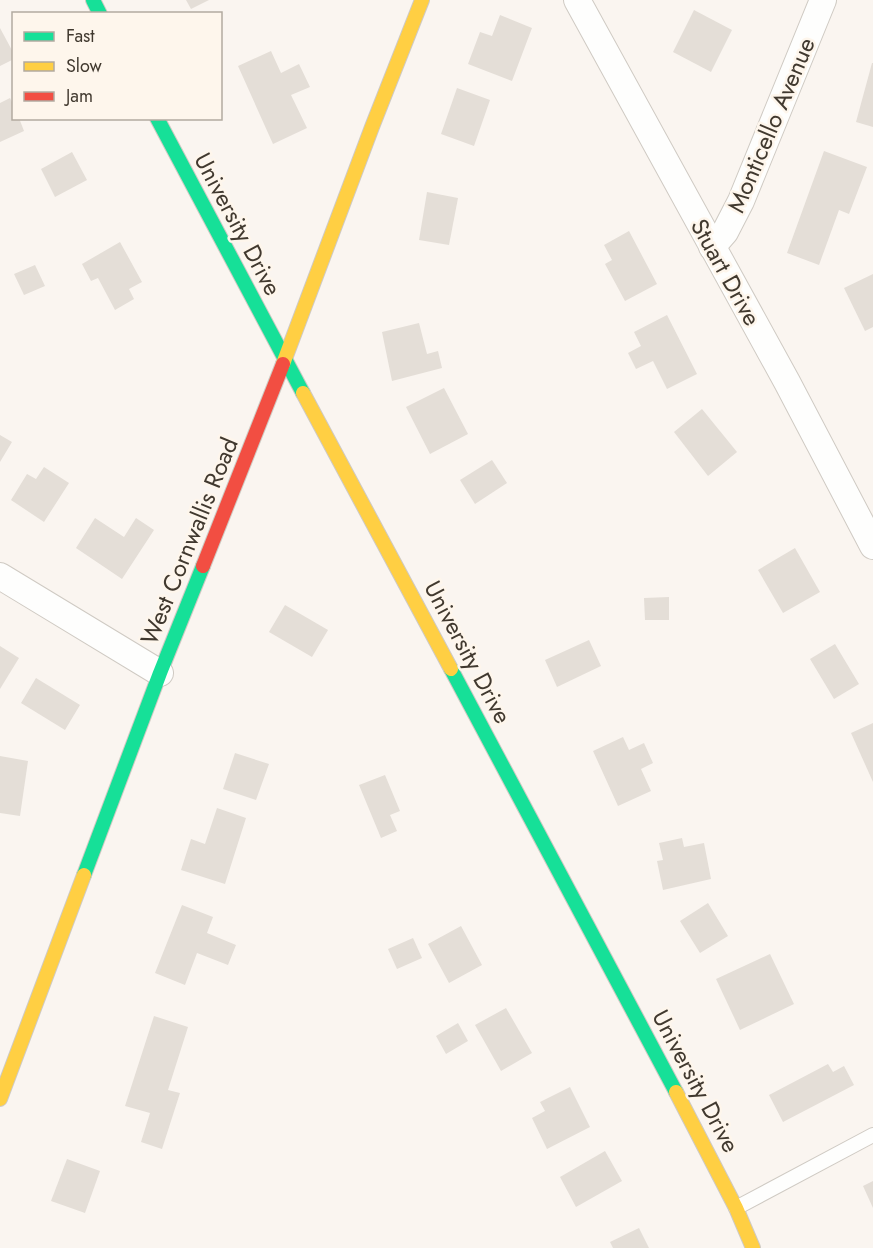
<svg xmlns="http://www.w3.org/2000/svg" width="873" height="1248" font-family="Jost,sans-serif">
	<style>
		.building { fill: #e4ded7 }
		.lines { fill: none; stroke-linecap: round; stroke-linejoin: round }
		.lane-casing { stroke: #cfcac3; stroke-width: 16 }
		.street-casing { stroke: #cfcac3; stroke-width: 28 }
		.fast-casing { stroke: #cfcac3; stroke-width: 16 }
		.slow-casing { stroke: #cfcac3; stroke-width: 16 }
		.jam-casing { stroke: #cfcac3; stroke-width: 16 }
		.lane { stroke: #fefefd; stroke-width: 14 }
		.street { stroke: #fefefd; stroke-width: 26 }
		.fast { stroke: #16e098; stroke-width: 14 }
		.slow { stroke: #ffcf43; stroke-width: 14 }
		.jam { stroke: #f24e42; stroke-width: 14 }
		.labels { text-anchor: middle; dominant-baseline: central; stroke-width: 5; stroke-linejoin: round; paint-order: stroke }
		.street-label { font-size: 24px; fill: #41392f; stroke: #fef6ec }
	</style>
	<rect width="100%" height="100%" fill="#faf5f0"/>
	<g class="building">
		<polygon points="186,0 209,0 191,9"/>
		<polygon points="694,10 732,30 711,72 673,52"/>
		<polygon points="500,15 532,28 512,81 468,64 480,32 492,36"/>
		<polygon points="0,28 14,54 14,59 0,66"/>
		<polygon points="271,51 281,73 299,64 310,87 291,95 307,128 273,144 238,66"/>
		<polygon points="872,63 873,63 873,127 856,122"/>
		<polygon points="457,88 490,100 474,146 441,134"/>
		<polygon points="10,98 14,106 14,118 19,118 24,131 0,142 0,103"/>
		<polygon points="824,151 867,167 849,214 839,210 819,265 787,253"/>
		<polygon points="72,152 87,180 55,197 41,169"/>
		<polygon points="427,192 458,198 449,245 419,240"/>
		<polygon points="629,231 657,284 625,301 605,264 612,260 604,245"/>
		<polygon points="120,242 142,282 129,289 134,299 115,310 98,278 91,281 82,264"/>
		<polygon points="35,265 45,286 24,295 14,274"/>
		<polygon points="873,274 873,327 865,331 844,288"/>
		<polygon points="667,315 697,374 667,389 653,361 636,369 628,353 641,346 634,332"/>
		<polygon points="419,323 427,354 438,351 442,368 392,381 382,332"/>
		<polygon points="444,388 468,434 430,454 406,407"/>
		<polygon points="702,409 737,452 708,476 674,432"/>
		<polygon points="0,435 12,442 0,462"/>
		<polygon points="492,460 507,483 475,504 460,480"/>
		<polygon points="44,467 69,483 44,522 11,500 27,474 36,479"/>
		<polygon points="95,518 124,537 136,518 154,530 122,579 76,548"/>
		<polygon points="795,548 820,592 783,613 758,570"/>
		<polygon points="669,597 669,620 645,620 644,598"/>
		<polygon points="285,605 328,630 312,657 269,632"/>
		<polygon points="589,640 601,666 557,687 545,660"/>
		<polygon points="835,644 859,684 834,699 810,659"/>
		<polygon points="0,646 19,658 0,689"/>
		<polygon points="36,678 80,705 65,730 21,703"/>
		<polygon points="873,723 873,782 851,733"/>
		<polygon points="623,737 629,750 644,743 653,763 641,769 651,791 618,806 593,751"/>
		<polygon points="235,753 269,764 256,800 223,789"/>
		<polygon points="0,756 28,761 20,816 0,813"/>
		<polygon points="385,775 400,811 390,815 397,831 381,838 359,785"/>
		<polygon points="217,808 246,818 225,884 181,870 191,839 205,844"/>
		<polygon points="682,838 684,847 704,843 711,879 663,890 657,861 663,860 659,843"/>
		<polygon points="708,903 728,936 700,953 680,921"/>
		<polygon points="182,905 213,917 207,933 236,945 228,965 197,953 185,985 155,973"/>
		<polygon points="461,926 482,965 449,983 428,944"/>
		<polygon points="413,938 422,958 397,969 388,949"/>
		<polygon points="770,954 794,1004 740,1030 716,979"/>
		<polygon points="506,1008 532,1053 501,1071 475,1025"/>
		<polygon points="154,1016 188,1027 168,1090 180,1093 162,1149 141,1142 150,1113 125,1106"/>
		<polygon points="458,1023 468,1041 446,1054 436,1036"/>
		<polygon points="828,1064 833,1072 844,1066 854,1085 783,1122 769,1095"/>
		<polygon points="570,1087 590,1127 547,1149 532,1118 545,1111 540,1102"/>
		<polygon points="605,1151 622,1181 576,1207 560,1177"/>
		<polygon points="67,1159 100,1171 85,1213 51,1201"/>
		<polygon points="873,1181 873,1208 863,1186"/>
		<polygon points="639,1228 649,1248 613,1248 610,1242"/>
	</g>
	<g class="lines">
		<g class="lane-casing">
			<polyline id="lane" points="736,1208 873,1135"/>
		</g>
		<g class="street-casing">
			<g id="street">
				<polyline points="577,0 787,382 873,546"/>
				<polyline points="712,247 725,232 741,201 823,0"/>
				<polyline points="0,576 160,673"/>
			</g>
		</g>
		<g class="fast-casing">
			<g id="fast">
				<polyline points="93,0 100,14"/>
				<polyline points="157,118 303,393"/>
				<polyline points="451,669 676,1092"/>
				<polyline points="84,875 160,673 203,566"/>
			</g>
		</g>
		<g class="slow-casing">
			<g id="slow">
				<polyline points="283,364 372,127 422,0"/>
				<polyline points="303,393 451,669"/>
				<polyline points="676,1092 736,1208 753,1248"/>
				<polyline points="0,1099 84,875"/>
			</g>
		</g>
		<g class="jam-casing">
			<polyline id="jam" points="203,566 283,364"/>
		</g>
		<use href="#lane" class="lane"/>
		<use href="#street" class="street"/>
		<use href="#fast" class="fast"/>
		<use href="#slow" class="slow"/>
		<use href="#jam" class="jam"/>
	</g>
	<g class="labels">
		<g class="street-label">
			<text transform="translate(771 125) rotate(-67)">Monticello Avenue</text>
			<text transform="translate(238 224) rotate(62)">University Drive</text>
			<text transform="translate(726 272) rotate(61)">Stuart Drive</text>
			<text transform="translate(189 541) rotate(-68)">West Cornwallis Road</text>
			<text transform="translate(468 652) rotate(62)">University Drive</text>
			<text transform="translate(696 1081) rotate(62)">University Drive</text>
		</g>
	</g>
	<rect x="12" y="12" width="210" height="108" fill="#fef6ec" stroke="#b2aaa0" stroke-width="1.5"/>
	<rect x="24" y="32" width="30" height="9" fill="#16e098" stroke="#b2aaa0" stroke-width="1.5"/>
	<text x="66" y="42" font-size="18" fill="#41392f">Fast</text>
	<rect x="24" y="62" width="30" height="9" fill="#ffcf43" stroke="#b2aaa0" stroke-width="1.5"/>
	<text x="66" y="72" font-size="18" fill="#41392f">Slow</text>
	<rect x="24" y="92" width="30" height="9" fill="#f24e42" stroke="#b2aaa0" stroke-width="1.5"/>
	<text x="66" y="102" font-size="18" fill="#41392f">Jam</text>
</svg>
